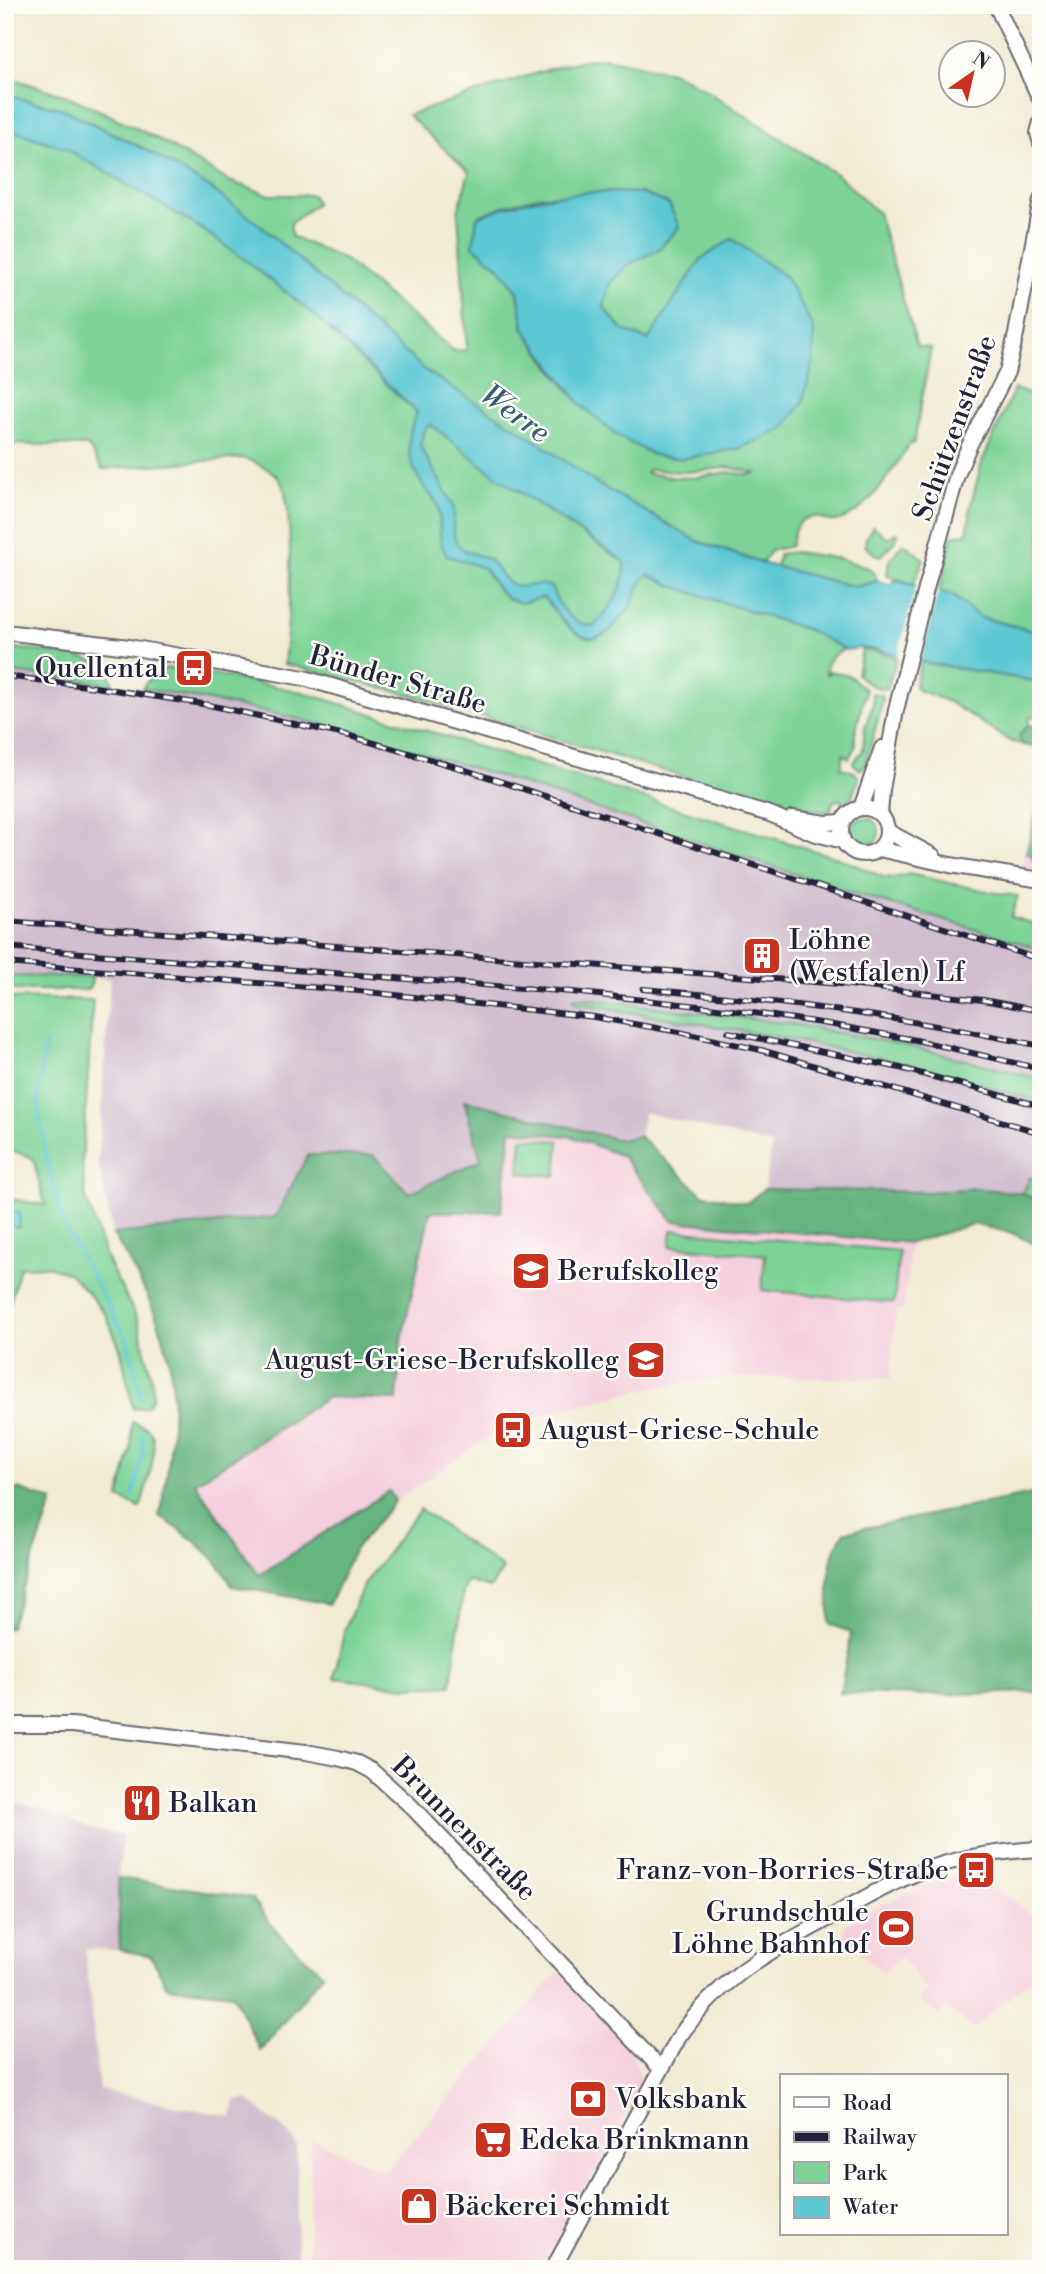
<svg xmlns="http://www.w3.org/2000/svg" width="1046" height="2274" font-family="'Libre Bodoni',serif">
	<style>
		.built { fill: #f4cfdd }
		.industrial { fill: #d0bdcd }
		.green { fill: #7dd397; stroke: #507a69; stroke-width: 2; fill-rule: evenodd }
		.forest { fill: #66b580; stroke: #446c5e; stroke-width: 2 }
		.water { fill: #5bc8d3; stroke: #3e7587; stroke-width: 2; fill-rule: evenodd }
		.pier { fill: #f1ebd3 }
		.lines { fill: none; stroke-linecap: round; stroke-linejoin: round }
		.stream { stroke: #5bc8d3; stroke-width: 3.5 }
		.secondary-casing { stroke: #6a6870; stroke-width: 18 }
		.secondary { stroke: #fff; stroke-width: 14 }
		.rail-casing { stroke: #22223b; stroke-width: 6 }
		.rail { stroke: #fdfcf7; stroke-width: 3.5; stroke-dasharray: 10; stroke-linecap: butt }
		.labels { text-anchor: middle; dominant-baseline: central; stroke-width: 5; stroke-linejoin: round; paint-order: stroke }
		.street-label { font-size: 28px; fill: #22223b; stroke: #fdfcf7 }
		.poi-label { font-size: 28px; fill: #22223b; stroke: #fdfcf7; text-anchor: start }
		.water-label { font-size: 30px; font-style: italic; fill: #365c70; stroke: #fdfcf7 }
	</style>
	<rect width="100%" height="100%" fill="#fdfcf7"/>
	<filter id="ink" filterUnits="userSpaceOnUse"><feTurbulence type="fractalNoise" baseFrequency=".0143" numOctaves="2"/><feDisplacementMap in="SourceGraphic" scale="14" xChannelSelector="R" yChannelSelector="G"/><feConvolveMatrix kernelMatrix="1 2 1 2 8 2 1 2 1" color-interpolation-filters="sRGB"/></filter>
	<filter id="wash" filterUnits="userSpaceOnUse"><feTurbulence type="fractalNoise" baseFrequency=".00686" numOctaves="4" result="noise"/><feDisplacementMap in="SourceGraphic" scale="28" xChannelSelector="R" yChannelSelector="G"/><feGaussianBlur stdDeviation="1.57" result="paint"/><feColorMatrix in="noise" values="0 0 0 0 0 0 0 0 0 0 0 0 0 0 0 0 0 1.4 0 .05"/><feComposite in="paint" operator="in"/></filter>
	<g filter="url(#wash)">
		<rect width="100%" height="100%" fill="#f1ebd3"/>
		<g class="built">
			<polygon points="1041,772 1041,874 1022,868"/>
			<polygon points="511,1130 573,1137 622,1156 673,1221 910,1243 904,1311 896,1310 890,1379 767,1377 726,1378 637,1390 535,1417 510,1427 481,1442 395,1501 388,1491 259,1575 195,1483 328,1397 396,1400 401,1343 430,1212"/>
			<polygon points="972,1871 1041,1922 1041,1970 973,2029 946,2008 940,2016 918,2000 928,1991 901,1958 883,1972 843,1939 845,1925 883,1904 925,1885"/>
			<polygon points="559,1971 614,2030 631,2052 639,2071 641,2088 541,2269 308,2269 311,2139 385,2171"/>
		</g>
		<g class="industrial">
			<polygon points="5,671 142,688 267,712 347,730 495,775 849,892 1041,949 1041,1177 1030,1178 1023,1193 974,1188 928,1192 764,1189 772,1145 644,1112 639,1136 620,1140 465,1100 481,1160 409,1193 373,1155 276,1217 113,1234 98,1164 110,979 92,977 5,976"/>
			<polygon points="5,1799 49,1811 89,1829 123,1836 118,1878 120,1950 85,1949 99,2090 232,2117 235,2100 247,2099 289,2134 297,2147 297,2269 5,2269"/>
		</g>
		<g class="green">
			<path d="M605 58 675 73 704 89 839 176 878 213 917 346 931 348 914 443 910 444C894 467 879 494 856 512 851 516 837 522 831 521 826 521 821 517 816 517 797 516 793 531 791 546L772 550 762 563 697 541 598 484 526 434 426 371 261 226 210 188 146 150 63 109 5 95V76L70 97 103 112 160 140 229 181 270 195H312L317 203 291 223V236L345 260 454 351 467 350 458 211 469 172 408 115 543 71 583 60ZM640 193 669 204 679 227 659 249 629 264 609 284 604 308 623 331 648 340 669 311 616 435 581 405 555 373 524 329 518 292 499 267 473 246 477 217 503 206 541 196ZM727 467 756 473 750 475 727 472 693 478 671 477 646 473 650 469C677 474 700 472 727 467Z"/>
			<path d="M5 128 65 148 199 227 247 261 313 314 406 403 496 476 618 558 675 587 806 629 844 647 845 649C832 655 826 659 826 674L828 675V671L848 675 866 690 855 733V747L849 758 843 754 841 768C848 770 856 770 859 779L851 798 843 805 839 799 833 802 830 812 794 810 411 695 284 664C289 618 292 575 289 530 288 514 288 496 281 482 277 472 252 460 242 458L102 469 88 446 5 444Z"/>
			<polygon points="1014,389 1041,398 1041,633 979,617 952,595 939,592 952,536 967,533 970,516 969,512 982,462"/>
			<polygon points="873,526 888,538 897,532 898,536 895,542 881,556 876,555 865,546 866,538"/>
			<polygon points="903,543 924,559 913,584 887,575 889,561"/>
			<polygon points="795,552 841,559 871,569 878,581 855,587 776,567 779,554"/>
			<path d="M5 647C27 650 88 654 103 666 109 671 111 678 114 685L5 671Z"/>
			<path d="M862 650 879 652 897 658 888 686 885 689C873 688 865 683 857 674Z"/>
			<polygon points="921,662 1041,682 1041,718 1030,717 1028,725 1019,736 1023,745 1010,741 949,702 918,690 915,685"/>
			<polygon points="166,668 188,669 302,692 841,859 883,877 893,878 909,874 991,892 1018,896 1011,917 1041,926 1041,949 849,892 495,775 347,730 267,712 142,688 152,676"/>
			<polygon points="872,693 882,695 883,700 865,766 860,770 853,763 863,750 865,727 873,704"/>
			<circle cx="865" cy="832" r="14"/>
			<polygon points="5,976 92,977 91,986 86,990 5,990"/>
			<polygon points="575,997 786,1023 909,1046 1041,1079 1041,1102 904,1063 778,1037 577,1003 573,1001"/>
			<polygon points="5,998 93,1000 82,1164 86,1197 98,1234 108,1262 138,1320 152,1381 153,1395 150,1403 145,1407 133,1409 121,1351 106,1315 87,1292 70,1274 48,1266 20,1267 5,1321 5,1198 45,1205 33,1158 5,1148 10,1107 5,1105"/>
			<polygon points="522,1138 559,1141 556,1176 519,1173"/>
			<polygon points="1041,1177 1041,1204 1023,1193 1030,1178"/>
			<polygon points="672,1230 899,1251 894,1303 762,1290 765,1255 670,1246"/>
			<path d="M132 1422C141 1424 152 1429 153 1439 156 1459 146 1489 140 1508L119 1498 131 1449Z"/>
			<polygon points="420,1509 503,1569 490,1588 468,1581 463,1592 451,1685 406,1687 334,1678 345,1628 363,1586"/>
		</g>
		<g class="forest">
			<polygon points="1039,718 1041,718 1041,748 1023,745 1019,736 1028,725 1037,726"/>
			<polygon points="1041,795 1041,816 1033,861 1031,854 1026,853"/>
			<path d="M464 1100 620 1140 639 1136 702 1194 747 1203 764 1189 928 1192 974 1188 1023 1193 1041 1204V1252L1029 1241 1012 1233 973 1224 910 1243 673 1221 622 1156 573 1137 511 1130 501 1212H430L401 1343 397 1400 328 1397 195 1483 259 1575 389 1491 395 1501 354 1550 329 1604 232 1586C217 1555 188 1535 159 1516 169 1471 177 1412 170 1367 163 1319 137 1274 113 1234L275 1217 308 1155H373L409 1193 481 1160Z"/>
			<polygon points="18,1489 53,1501 10,1627 5,1629 5,1491"/>
			<path d="M1041 1492V1692L922 1695 840 1693 851 1634C845 1628 835 1629 829 1622 830 1592 824 1556 845 1532Z"/>
			<polygon points="118,1878 252,1898 277,1932 323,1974 260,2051 233,1994 167,1987 151,1956 120,1950"/>
		</g>
		<g class="water">
			<path d="M5 95 63 109 146 150 210 188 261 226 426 371 523 432 598 484 697 541 761 563 855 587 878 581 891 585 894 580 952 595 979 617 1041 633V682L927 663 879 650 861 648 846 650 806 629 675 587 648 574C639 583 637 592 632 603 629 612 621 618 615 625 586 659 563 620 543 597L522 603 508 599 497 588 484 568 446 555C435 535 443 525 438 507 437 501 430 495 426 489 407 465 404 440 417 412L313 314 247 261 199 227 65 148 5 128ZM430 424 496 476 624 561C628 585 610 609 594 626 571 625 559 607 551 587L543 584 518 587 506 581 489 559 466 551 460 547 456 542 453 531 454 507 420 446 424 430Z"/>
			<path d="M589 192 640 193 669 204 679 227 659 249 629 264 609 284 604 308 623 330 648 340 701 259 732 239 786 277 814 329 813 365 802 404 782 430 738 449 680 459 653 455 616 435 581 405 524 329 518 292 499 267 473 246 477 217C516 201 547 196 589 192Z"/>
			<polygon points="5,1208 20,1213 19,1228 5,1224"/>
		</g>
		<polygon class="pier" points="917,582 939,588 920,663 897,658"/>
		<g class="lines">
			<g class="stream">
				<polyline points="45,1044 38,1102 46,1159 64,1225 127,1340 142,1400"/>
				<polyline points="133,1495 142,1460 143,1433"/>
			</g>
		</g>
	</g>
	<g filter="url(#ink)">
		<g class="lines">
			<g class="secondary-casing">
				<g id="secondary">
					<polyline points="996,5 1041,101"/>
					<polyline points="1041,122 1038,133 1041,143"/>
					<polyline points="5,632 129,647 304,678 770,814 813,833 843,841"/>
					<polyline points="861,808 882,748"/>
					<circle cx="864" cy="831" r="23"/>
					<polyline points="880,814 882,790 896,710 927,585 957,475 969,446 1007,372 1016,334 1041,200"/>
					<polyline points="792,818 826,823 843,822"/>
					<polyline points="887,831 933,856"/>
					<polyline points="879,849 950,865 1041,880"/>
					<polyline points="5,1725 72,1725 306,1752 338,1758 357,1763 372,1771 411,1806 661,2069"/>
					<path d="M553 2269 679 2037C717 1982 758 1958 815 1926 851 1906 886 1884 925 1870 962 1856 1002 1851 1041 1849"/>
				</g>
			</g>
			<use href="#secondary" class="secondary"/>
			<g class="rail-casing">
				<g id="rail">
					<polyline points="5,676 95,687 209,705 350,736 463,769 1041,960"/>
					<polyline points="5,921 841,984 983,1000 1041,1011"/>
					<polyline points="5,947 572,992 726,1009 828,1024 916,1040 1041,1069"/>
					<polyline points="5,963 359,991 594,1017 679,1032 761,1050 1041,1133"/>
					<path d="M643 989C776 1000 909 1018 1041 1046"/>
					<polyline points="728,1032 900,1068 1041,1106"/>
				</g>
			</g>
			<use href="#rail" class="rail"/>
		</g>
	</g>
	<defs>
		<g id="bus-square" transform="scale(2.0125)"><rect x="-9" y="-9" width="18" height="18" rx="4" fill="#c8321e" stroke="#fdfcf7"/><path d="M-5-6H5V4H4V6H2V4H-2V6H-4V4H-5ZM-3.5-4V0h7V-4ZM-3.5 1.2v1.5H-2V1.2ZM2 1.2v1.5H3.5V1.2Z" fill="#fff"/></g>
		<g id="building-square" transform="scale(2.0125)"><rect x="-9" y="-9" width="18" height="18" rx="4" fill="#c8321e" stroke="#fdfcf7"/><path d="M-4-6H4V6H1V3H-1V6H-4ZM-2.5-4.3h1.7v1.8h-1.7ZM.8-4.3h1.7v1.8H.8ZM-2.5-1h1.7V.8h-1.7ZM.8-1h1.7V.8H.8Z" fill="#fff"/></g>
		<g id="school-square" transform="scale(2.0125)"><rect x="-9" y="-9" width="18" height="18" rx="4" fill="#c8321e" stroke="#fdfcf7"/><path d="M0-5L7-2L0 1L-7-2ZM-4 1L0 2.5L4 1V4Q0 6-4 4Z" fill="#fff"/></g>
		<g id="restaurant-square" transform="scale(2.0125)"><rect x="-9" y="-9" width="18" height="18" rx="4" fill="#c8321e" stroke="#fdfcf7"/><path d="M-5-6h1v4h1v-4h1v4h1v-4h1v5L-1.5 .5V6h-2V.5L-5-1ZM5-6V6H3V1.5H1.5Q1.5-4 5-6Z" fill="#fff"/></g>
		<g id="stadium-square" transform="scale(2.0125)"><rect x="-9" y="-9" width="18" height="18" rx="4" fill="#c8321e" stroke="#fdfcf7"/><path d="M0-5a6.5 5 0 1 0 0 10a6.5 5 0 1 0 0-10ZM-3.5-1.8h7v3.6h-7Z" fill="#fff"/></g>
		<g id="bank-square" transform="scale(2.0125)"><rect x="-9" y="-9" width="18" height="18" rx="4" fill="#c8321e" stroke="#fdfcf7"/><path d="M-6-4H6V4H-6ZM0-2.3a2.3 2.3 0 1 0 0 4.6a2.3 2.3 0 1 0 0-4.6Z" fill="#fff"/></g>
		<g id="supermarket-square" transform="scale(2.0125)"><rect x="-9" y="-9" width="18" height="18" rx="4" fill="#c8321e" stroke="#fdfcf7"/><path d="M-6-5.5h2.5l.6 2H6L4.5 2H-2.5L-4.4-4H-6ZM-1.5 3.2a1.3 1.3 0 1 0 .1 0ZM3 3.2a1.3 1.3 0 1 0 .1 0Z" fill="#fff"/></g>
		<g id="shop-square" transform="scale(2.0125)"><rect x="-9" y="-9" width="18" height="18" rx="4" fill="#c8321e" stroke="#fdfcf7"/><path d="M-5-2.5h2.3a2.7 3.5 0 0 1 5.4 0H5L5.5 6h-11ZM-1.5-2.5h3a1.5 2.3 0 0 0-3 0Z" fill="#fff"/></g>
	</defs>
	<g fill-rule="evenodd">
		<use href="#bus-square" x="194" y="668"/>
		<use href="#building-square" x="762" y="956"/>
		<use href="#school-square" x="531" y="1271"/>
		<use href="#school-square" x="646" y="1360"/>
		<use href="#bus-square" x="513" y="1430"/>
		<use href="#restaurant-square" x="142" y="1803"/>
		<use href="#bus-square" x="976" y="1870"/>
		<use href="#stadium-square" x="896" y="1928"/>
		<use href="#bank-square" x="588" y="2099"/>
		<use href="#supermarket-square" x="493" y="2140"/>
		<use href="#shop-square" x="419" y="2206"/>
	</g>
	<g class="labels">
		<g class="street-label">
			<text transform="translate(955 428) rotate(-70)">Schützenstraße</text>
			<text transform="translate(398 680) rotate(16)">Bünder Straße</text>
			<text transform="translate(464 1829) rotate(45)">Brunnenstraße</text>
		</g>
		<g class="poi-label">
			<text x="167" y="668" text-anchor="end">Quellental</text>
			<text x="789" y="940">Löhne<tspan x="789" dy="32">(Westfalen) Lf</tspan></text>
			<text x="558" y="1271">Berufskolleg</text>
			<text x="619" y="1360" text-anchor="end">August-Griese-Berufskolleg</text>
			<text x="540" y="1430">August-Griese-Schule</text>
			<text x="169" y="1803">Balkan</text>
			<text x="949" y="1870" text-anchor="end">Franz-von-Borries-Straße</text>
			<text x="869" y="1912" text-anchor="end">Grundschule<tspan x="869" dy="32">Löhne Bahnhof</tspan></text>
			<text x="615" y="2099">Volksbank</text>
			<text x="520" y="2140">Edeka Brinkmann</text>
			<text x="446" y="2206">Bäckerei Schmidt</text>
		</g>
		<g class="water-label">
			<text transform="translate(515 414) rotate(36)">Werre</text>
		</g>
	</g>
	<rect width="1046" height="2274" fill="none" stroke="#fdfcf7" stroke-width="28"/>
	<rect x="780" y="2074" width="228" height="161" fill="#fdfcf7" stroke="#a5a5ac" stroke-width="2"/>
	<rect x="794" y="2097" width="35" height="10" fill="#ffffff" stroke="#a5a5ac" stroke-width="2"/>
	<text x="843" y="2110" font-size="21" fill="#22223b">Road</text>
	<rect x="794" y="2132" width="35" height="10" fill="#22223b" stroke="#a5a5ac" stroke-width="2"/>
	<text x="843" y="2144" font-size="21" fill="#22223b">Railway</text>
	<rect x="794" y="2162" width="35" height="21" fill="#7dd397" stroke="#a5a5ac" stroke-width="2"/>
	<text x="843" y="2180" font-size="21" fill="#22223b">Park</text>
	<rect x="794" y="2197" width="35" height="21" fill="#5bc8d3" stroke="#a5a5ac" stroke-width="2"/>
	<text x="843" y="2214" font-size="21" fill="#22223b">Water</text>
	<g transform="translate(972 74) rotate(34)"><circle r="33" fill="#fdfcf7" stroke="#a5a5ac" stroke-width="2"/>
	<path d="M0-5L12 26L0 18L-12 26Z" fill="#c8321e"/>
	<text y="-10" font-size="19" font-weight="bold" text-anchor="middle" fill="#22223b">N</text>
	</g>
</svg>
